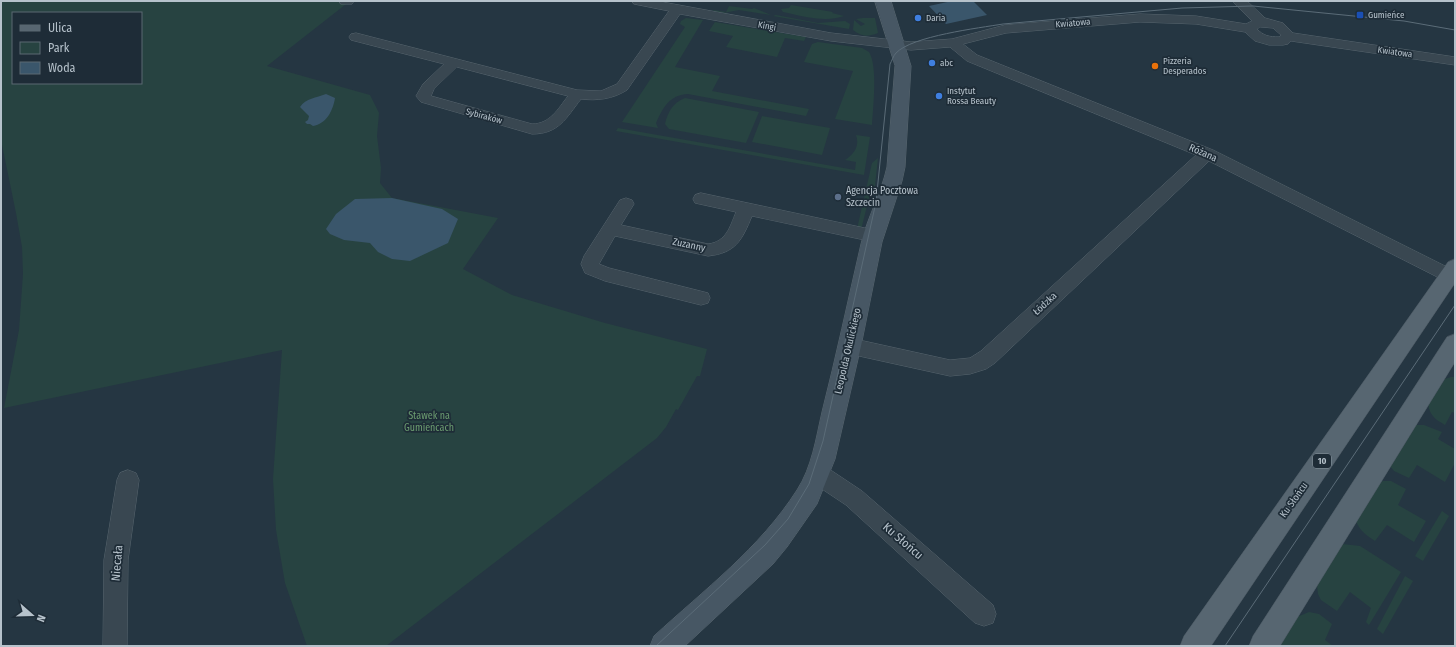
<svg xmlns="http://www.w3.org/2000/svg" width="1456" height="647" font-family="'Fira Sans Condensed',sans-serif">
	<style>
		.green { fill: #274341; fill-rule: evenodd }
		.water { fill: #3a566b }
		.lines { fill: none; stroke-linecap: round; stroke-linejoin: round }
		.street-casing { stroke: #57656e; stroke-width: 1 }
		.secondary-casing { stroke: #57656e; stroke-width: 1 }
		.primary-casing { stroke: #46535d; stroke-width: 1 }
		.street { fill: #394751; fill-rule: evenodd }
		.secondary { fill: #475764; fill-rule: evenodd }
		.primary { fill: #576671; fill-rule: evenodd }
		.tram { stroke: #5b6c78; stroke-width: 1 }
		.transit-dot { fill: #1a4fb4; stroke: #1e2c37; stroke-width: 1.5 }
		.shop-dot { fill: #3f7fe0; stroke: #1e2c37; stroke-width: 1.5 }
		.food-dot { fill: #e8710a; stroke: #1e2c37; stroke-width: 1.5 }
		.service-dot { fill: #5c6f8a; stroke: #1e2c37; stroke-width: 1.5 }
		.labels { text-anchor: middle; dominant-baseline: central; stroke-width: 3.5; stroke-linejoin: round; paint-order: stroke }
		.far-poi-label { font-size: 9px; fill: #b6c2cb; stroke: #1e2c37; text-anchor: start }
		.far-street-label { font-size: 9px; fill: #b6c2cb; stroke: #1e2c37 }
		.shield { fill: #1e2c37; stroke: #88959f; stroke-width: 1 }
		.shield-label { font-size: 9px; font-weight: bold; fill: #b6c2cb }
		.street-label { font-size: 10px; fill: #b6c2cb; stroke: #1e2c37 }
		.poi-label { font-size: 10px; fill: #b6c2cb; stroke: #1e2c37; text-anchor: start }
		.park-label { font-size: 10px; fill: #6c9d70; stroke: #1e2c37 }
		.near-street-label { font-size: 12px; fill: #b6c2cb; stroke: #1e2c37 }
	</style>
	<rect width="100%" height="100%" fill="#253642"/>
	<g class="green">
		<path d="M1 1H350L267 66 370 95 379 113 377 136 381 168 380 183 392 198 498 218 463 269 512 295 605 323 707 349 700 376H697L678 410 676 409 666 427 657 438 386 646H307L285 583 276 530 273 479 282 350 4 408 19 330 23 274 22 247 16 213 1 140ZM13 13H141V83H13Z"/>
		<path d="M791 5 833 12 832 13 844 16C825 23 802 16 783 12L781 9 789 8Z"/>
		<polygon points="729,6 752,9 754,8 771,15 739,10 723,13 713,11 714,10 726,12"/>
		<polygon points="776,15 818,23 845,21 850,24 849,29 773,16"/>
		<path d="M686 18 703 20 675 67 720 76 712 91 809 109 806 116 688 94C669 95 663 108 656 123L658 128 622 122 685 27 680 24 681 21Z"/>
		<path d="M863 18H875L878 33C867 37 862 37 853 30L854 20 861 26 865 24 856 19Z"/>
		<polygon points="715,22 805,37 806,37 804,41 785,38 777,57 726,47 733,36 709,31"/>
		<path d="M818 42 862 48 869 52C878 66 873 108 872 125L835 119 853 71 804 62 812 44Z"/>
		<path d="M685 98 759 112 746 143 669 129 665 124C668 111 673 103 685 98Z"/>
		<polygon points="762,116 830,128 822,155 752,142"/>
		<path d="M618 128 855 170 856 162 845 160C854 154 860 146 856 135L870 137 864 175 616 131Z"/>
		<polygon points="878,158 874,195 870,194 861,230 857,229 872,163"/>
		<path d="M1451 377H1455V413L1452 412 1445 425C1435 419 1430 416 1428 404L1445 379Z"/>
		<polygon points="1415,425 1424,425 1442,432 1438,439 1455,449 1455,463 1445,482 1417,465 1409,478 1394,471 1390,466"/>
		<path d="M1383 481H1391L1406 489 1398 505 1426 521 1414 542 1387 525 1375 541C1366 535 1360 531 1356 521L1378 484Z"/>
		<polygon points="1442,511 1449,516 1423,561 1415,556"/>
		<polygon points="1342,544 1360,546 1401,572 1369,625 1366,622 1371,608 1350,592 1337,611 1321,600 1318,594 1317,585"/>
		<polygon points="1405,576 1413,581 1383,634 1377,629"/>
		<polygon points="1309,612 1319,614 1332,624 1325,640 1333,646 1279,646 1297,617"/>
	</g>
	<g class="water">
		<polygon points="952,1 973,1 987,15 946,24 929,6"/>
		<path d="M326 94 335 98C333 111 326 124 313 126L310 124H307L305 122 308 120 309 116 300 107C306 98 316 98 326 94Z"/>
		<polygon points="392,198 442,209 458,219 448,243 410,261 392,259 378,252 370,243 344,240 330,234 326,229 336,214 355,199"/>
	</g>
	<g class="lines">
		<g class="street-casing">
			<g id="street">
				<polygon points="339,1 354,1 352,4 341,4"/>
				<path d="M632 1H657L831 33 911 42 952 39 1005 25 1140 14 1196 16 1246 24 1252 21 1232 1H1247L1265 18 1283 23 1293 33 1455 57V65L1291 41 1288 44 1283 45H1269L1255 41 1245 32 1196 24 1140 22 1006 33 963 44 977 55 1213 150 1455 271V286L1209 161 995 363 986 369 970 374 950 376 850 354 843 352 840 346 843 340 850 338 950 360 970 358 981 351 1196 155 967 61 950 47 911 50 831 41 680 14 627 90C613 99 597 101 581 99 566 118 559 134 532 134L421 102 416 96 423 84 444 64 351 40 349 37 351 34 356 33 577 90 601 91 617 84 669 11 634 4ZM1261 27 1273 28 1281 35 1279 37C1270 37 1263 36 1257 29ZM457 67 568 96C558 109 550 124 532 124L431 96 434 89Z"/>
				<path d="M701 193 874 230 880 232 883 236 880 240 874 242 752 216C742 240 736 253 708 256L615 236 599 264 609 268 708 293 710 298 708 303 701 305 605 281 585 273 581 264 584 256 620 200 626 198 632 200 634 204 621 225 708 244C726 242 730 227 736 212L695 203 693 199 695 195Z"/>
				<polygon points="818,464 826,467 862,491 993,605 996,614 993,623 984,626 975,623 846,505 810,481 807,474 810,467"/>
				<polygon points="128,470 136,473 139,480 128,560 127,646 103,646 104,560 117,480 120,473"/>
			</g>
		</g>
		<g class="secondary-casing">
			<path id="secondary" d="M875 1H891L911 66 905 167 902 181 882 242 861 346 835 459 817 504 787 547 773 564 685 646H650L654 636C704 590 760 548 797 490 812 467 816 438 822 412 836 357 848 300 861 244 867 218 881 194 887 167L895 66Z"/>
		</g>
		<g class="primary-casing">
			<g id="primary">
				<polygon points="1455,259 1455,283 1211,646 1180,646 1184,636 1448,262"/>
				<polygon points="1455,334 1455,362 1280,646 1249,646 1253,636 1447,337"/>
			</g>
		</g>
		<use href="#street" class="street"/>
		<use href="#secondary" class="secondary"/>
		<use href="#primary" class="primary"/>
		<g class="tram">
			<path d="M656 646 765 545 788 519 809 484 823 441 876 202 890 64C892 61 893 56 896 53 912 36 979 28 1003 24L1182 8 1253 6 1404 21 1455 30"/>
			<polyline points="1225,646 1455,305"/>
		</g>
	</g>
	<rect class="transit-dot" x="1356" y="11" width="8" height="8" rx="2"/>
	<g class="shop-dot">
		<circle cx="918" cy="18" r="4"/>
		<circle cx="932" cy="63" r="4"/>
		<circle cx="939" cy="96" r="4"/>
	</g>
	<circle class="food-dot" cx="1155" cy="66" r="4"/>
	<circle class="service-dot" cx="838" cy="197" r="4"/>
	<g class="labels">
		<g class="far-poi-label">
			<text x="1368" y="15">Gumieńce</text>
			<text x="926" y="18">Daria</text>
			<text x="1163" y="61">Pizzeria<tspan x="1163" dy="10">Desperados</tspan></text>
			<text x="940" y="63">abc</text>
			<text x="947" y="91">Instytut<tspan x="947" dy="10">Rossa Beauty</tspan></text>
		</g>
		<g class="far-street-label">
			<text transform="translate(1073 23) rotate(-5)">Kwiatowa</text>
			<text transform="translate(767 26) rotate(10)">Kingi</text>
			<text transform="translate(1395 52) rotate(8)">Kwiatowa</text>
			<text transform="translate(484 116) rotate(15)">Sybiraków</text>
		</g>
		<rect class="shield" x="1313" y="454" width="18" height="14" rx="3"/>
		<g class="shield-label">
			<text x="1322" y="461">10</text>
		</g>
		<g class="street-label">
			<text transform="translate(1203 153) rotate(24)">Różana</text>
			<text transform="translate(689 245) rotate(12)">Zuzanny</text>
			<text transform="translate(1045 304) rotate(-43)">Łódzka</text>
			<text transform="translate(848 351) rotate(-77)">Leopolda Okulickiego</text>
			<text transform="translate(1294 500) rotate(-55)">Ku Słońcu</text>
		</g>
		<g class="poi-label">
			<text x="846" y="191">Agencja Pocztowa<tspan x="846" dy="12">Szczecin</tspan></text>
		</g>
		<g class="park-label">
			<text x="429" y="416">Stawek na<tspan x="429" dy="12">Gumieńcach</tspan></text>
		</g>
		<g class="near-street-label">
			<text transform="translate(903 541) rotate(41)">Ku Słońcu</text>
			<text transform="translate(117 563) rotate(-85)">Niecała</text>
		</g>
	</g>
	<rect width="1456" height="647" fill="none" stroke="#b6c2cb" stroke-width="4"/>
	<rect x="12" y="12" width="130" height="72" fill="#1e2c37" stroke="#5b6872"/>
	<rect x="20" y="25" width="20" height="6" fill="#576671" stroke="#5b6872"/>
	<text x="48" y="32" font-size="12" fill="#b6c2cb">Ulica</text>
	<rect x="20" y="42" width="20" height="12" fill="#274341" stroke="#5b6872"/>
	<text x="48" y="52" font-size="12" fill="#b6c2cb">Park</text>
	<rect x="20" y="62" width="20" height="12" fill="#3a566b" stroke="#5b6872"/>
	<text x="48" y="72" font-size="12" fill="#b6c2cb">Woda</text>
	<g transform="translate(32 615) rotate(110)" stroke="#1e2c37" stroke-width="3" paint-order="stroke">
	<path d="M0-3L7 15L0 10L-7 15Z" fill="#b6c2cb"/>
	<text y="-6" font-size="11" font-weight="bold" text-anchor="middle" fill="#b6c2cb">N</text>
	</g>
</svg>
